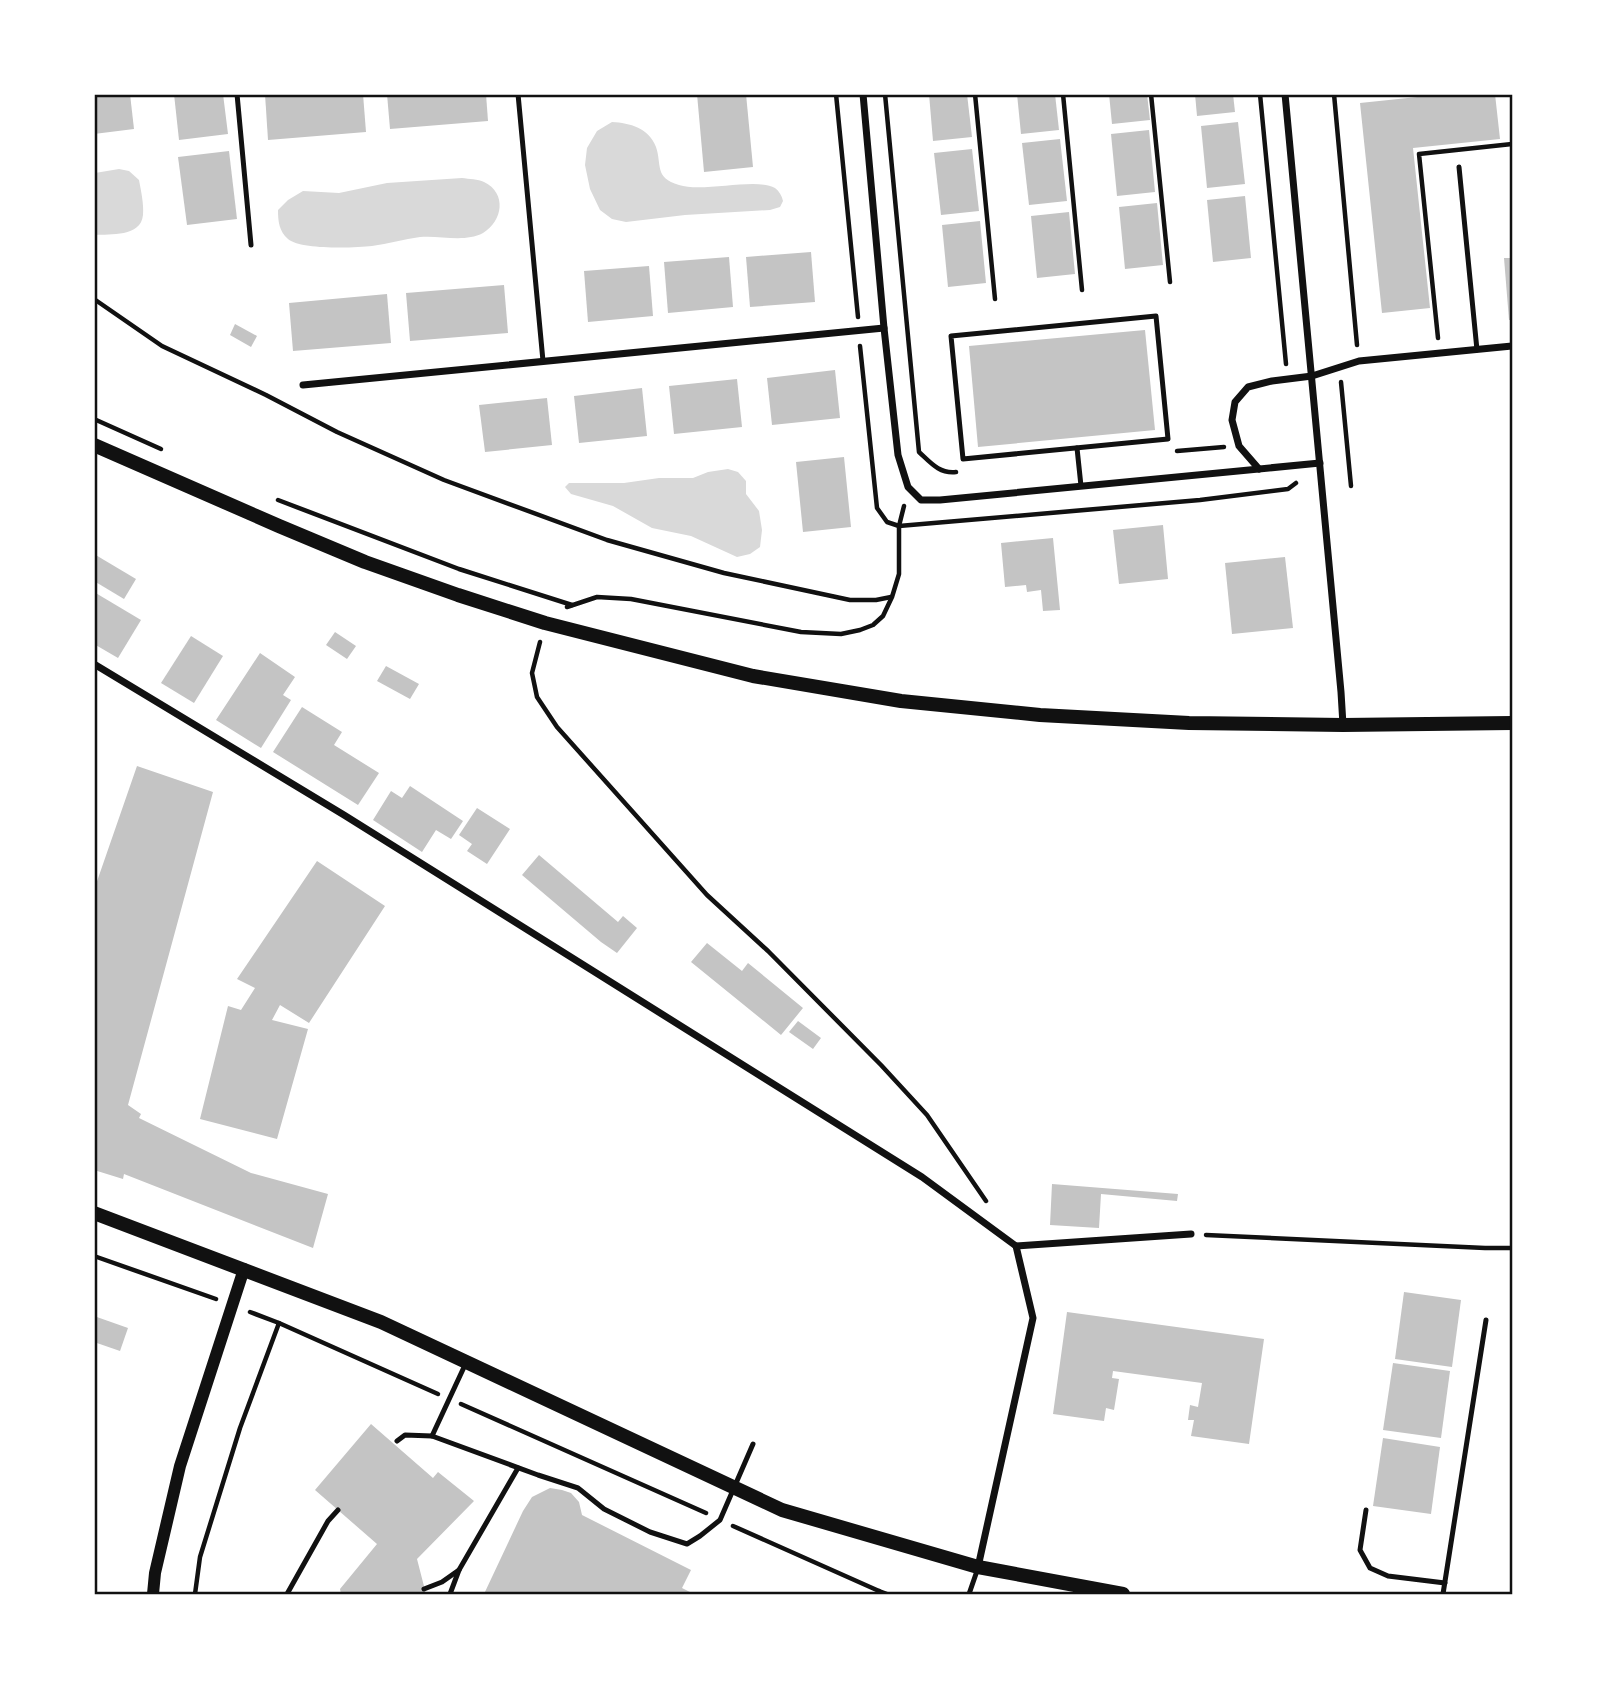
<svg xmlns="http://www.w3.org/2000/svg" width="1607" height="1689" font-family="'Sofia Sans Condensed',sans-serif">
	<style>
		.water { fill: #d9d9d9 }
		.building { fill: #c4c4c4 }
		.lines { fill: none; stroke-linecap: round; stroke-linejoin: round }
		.path { stroke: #111; stroke-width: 4.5 }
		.service { stroke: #111; stroke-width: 5 }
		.minor { stroke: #111; stroke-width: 7 }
		.tertiary { stroke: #111; stroke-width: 12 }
		.secondary { stroke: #111; stroke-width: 14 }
		.neatline { fill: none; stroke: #111; stroke-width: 2.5 }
	</style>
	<rect width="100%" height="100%" fill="#fff"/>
	<g class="water">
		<path d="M612 122C630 123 649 128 656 147 662 164 654 178 679 185 703 193 756 177 775 188 779 191 782 196 783 201L780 207 770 210 685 215 626 222 612 219 600 210 590 189 585 165 587 148 597 131Z"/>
		<path d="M119 169 129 171 139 180C141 191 144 204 143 215 141 237 110 234 95 235V173Z"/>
		<path d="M462 178C469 179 478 179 484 182 507 193 503 221 483 233 464 243 440 235 420 237 404 239 388 244 372 246 354 248 301 250 288 239 279 231 278 221 278 210L288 200 303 191 339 193 387 183Z"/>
		<polygon points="728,469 738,472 746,481 746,494 759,511 762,530 760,547 750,554 737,557 691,536 652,528 613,506 571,494 565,487 569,483 624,483 659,478 693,478 708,472"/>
	</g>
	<g class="building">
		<polygon points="94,94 130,94 134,129 94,134"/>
		<polygon points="174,94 223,94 228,134 179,140"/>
		<polygon points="265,94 363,94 366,132 268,140"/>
		<polygon points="387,94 486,94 488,121 390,129"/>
		<polygon points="697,94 746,94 753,167 704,172"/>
		<polygon points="929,94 967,94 972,137 933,141"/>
		<polygon points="1017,94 1055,94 1059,130 1021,134"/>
		<polygon points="1109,94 1147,94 1150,120 1112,124"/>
		<polygon points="1195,94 1233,94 1235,112 1197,116"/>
		<polygon points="1446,94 1495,94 1500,139 1413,148 1430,308 1382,313 1360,103"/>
		<polygon points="1238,122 1245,184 1207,188 1201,126"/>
		<polygon points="1149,130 1155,192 1117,196 1111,134"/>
		<polygon points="1060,139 1067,201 1029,205 1022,143"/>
		<polygon points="972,149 979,211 941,215 934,153"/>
		<polygon points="229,151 237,219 187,225 178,157"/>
		<polygon points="1245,196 1251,258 1213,262 1207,200"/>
		<polygon points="1157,203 1163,265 1125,269 1119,207"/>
		<polygon points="1069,212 1075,274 1037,278 1031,216"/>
		<polygon points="980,221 986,283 948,287 942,225"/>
		<polygon points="811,252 815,302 750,307 746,257"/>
		<polygon points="729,257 733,307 668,313 664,262"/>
		<polygon points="1504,258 1512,258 1512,320 1509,320"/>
		<polygon points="649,266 653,316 588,322 584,271"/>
		<polygon points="504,285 508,333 410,341 406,293"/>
		<polygon points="387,294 391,343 293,351 289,303"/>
		<polygon points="235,324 257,336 251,347 230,335"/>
		<polygon points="1145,330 1155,430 978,447 969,346"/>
		<polygon points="835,370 840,418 772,425 767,378"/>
		<polygon points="737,379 742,427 674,434 669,386"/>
		<polygon points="642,388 647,436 579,443 574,396"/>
		<polygon points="547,398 552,445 485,452 479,405"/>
		<polygon points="844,457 851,527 803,532 796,462"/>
		<polygon points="1163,525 1168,579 1119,584 1113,530"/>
		<polygon points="1053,538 1060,610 1043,611 1041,590 1027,592 1026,585 1005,587 1001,543"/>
		<polygon points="94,554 136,579 124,599 94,581"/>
		<polygon points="1285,557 1293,628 1232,634 1225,563"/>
		<polygon points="94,592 141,620 118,658 94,644"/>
		<polygon points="335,632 356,646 347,659 326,645"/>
		<polygon points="191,636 223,656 194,703 161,683"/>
		<polygon points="260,653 295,677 283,695 291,700 261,748 216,720"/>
		<polygon points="386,666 419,684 410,699 377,681"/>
		<polygon points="302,707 342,732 334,745 379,773 358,805 273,752"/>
		<polygon points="137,766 213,792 128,1105 141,1114 139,1118 251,1173 328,1194 313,1248 124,1174 123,1179 94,1170 94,890"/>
		<polygon points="410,786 463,821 451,839 436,830 422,852 373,820 391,791 402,798"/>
		<polygon points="477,808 510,829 487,864 467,851 472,844 459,835"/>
		<polygon points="539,855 618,922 623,916 637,928 617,953 601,942 522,875"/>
		<polygon points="317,861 385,906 309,1023 280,1005 272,1020 308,1029 277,1139 200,1119 228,1006 241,1010 255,988 237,979"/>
		<polygon points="707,943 742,971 748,963 803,1008 781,1035 691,962"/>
		<polygon points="798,1021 821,1038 813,1049 789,1032"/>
		<polygon points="1052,1184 1178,1194 1177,1201 1101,1194 1099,1228 1050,1225"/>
		<polygon points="1404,1292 1461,1300 1452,1367 1395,1359"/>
		<polygon points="1067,1312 1264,1339 1249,1444 1191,1436 1194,1420 1188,1420 1190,1405 1198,1407 1202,1383 1113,1371 1112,1378 1119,1379 1114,1410 1106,1408 1104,1421 1053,1414"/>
		<polygon points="94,1316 128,1328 120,1351 94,1342"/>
		<polygon points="1393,1363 1450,1371 1441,1438 1383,1430"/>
		<polygon points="371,1424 433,1478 438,1472 474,1501 417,1559 426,1594 341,1594 340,1589 377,1544 315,1490"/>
		<polygon points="1383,1438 1440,1447 1431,1514 1373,1506"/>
		<polygon points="550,1488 562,1490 571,1493 579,1502 582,1515 691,1570 682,1588 694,1594 484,1594 523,1511 532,1497"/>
	</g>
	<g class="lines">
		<g class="path">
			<polyline points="836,94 858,317"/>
			<path d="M885 94 919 452C930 462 939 474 956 472"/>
			<polyline points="975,94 995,299"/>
			<polyline points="1063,94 1082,290"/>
			<polyline points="1151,94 1170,282"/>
			<polyline points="1260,94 1286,364"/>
			<polyline points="1334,94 1357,345"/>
			<polyline points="94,299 162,346 266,395 337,432 444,480 607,540 724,573 850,600 876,600 891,597"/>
			<polyline points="1438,338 1419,154 1512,144"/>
			<polyline points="860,346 877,508 887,522 899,526 1200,500 1288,489 1296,483"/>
			<polyline points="1341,382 1351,486"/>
			<polyline points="94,419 161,449"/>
			<polyline points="1177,451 1224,447"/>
			<polyline points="278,500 459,569 572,605"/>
			<polyline points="567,607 597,597 631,599 801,632 841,634 860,630 873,625 883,616 892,597 899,574 899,526 904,506"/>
			<polyline points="540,642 532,673 537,697 557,727 707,895 768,951 881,1065 927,1115 986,1201"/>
			<polyline points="1206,1235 1485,1248 1512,1248"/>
			<polyline points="94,1256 216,1299"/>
			<polyline points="279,1323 438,1394"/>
			<polyline points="461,1404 706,1513"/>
			<polyline points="733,1526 879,1591"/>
			<polyline points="195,1594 200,1557 240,1428 279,1323 250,1312"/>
			<polyline points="878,1594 879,1591 887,1594"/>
		</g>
		<g class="service">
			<polyline points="237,94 251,245"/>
			<polyline points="518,94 543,361"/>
			<polyline points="1459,167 1477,350"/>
			<polygon points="1156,316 1168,439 963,459 951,336"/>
			<polyline points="1077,448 1081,486"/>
			<polyline points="432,1436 465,1365"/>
			<polyline points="397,1441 405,1435 432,1436 538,1475 578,1488 604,1509 650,1532 687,1544 700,1536 720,1520 753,1444"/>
			<polyline points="1366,1510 1360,1550 1370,1568 1388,1576 1445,1583"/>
			<polyline points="424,1589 442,1582 459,1570"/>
			<polyline points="287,1594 328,1521 338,1510"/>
			<polyline points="450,1594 459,1570 518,1468"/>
			<polyline points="969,1594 978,1568"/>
			<polyline points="1443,1594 1486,1320"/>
		</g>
		<g class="minor">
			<polyline points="863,94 884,328 898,455 908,487 921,500 940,500 1320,463"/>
			<polyline points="1285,94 1341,692 1343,725"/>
			<polyline points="303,385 884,328"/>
			<polyline points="1259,469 1239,446 1232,420 1235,402 1248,387 1272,381 1312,376 1359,361 1512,346"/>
			<polyline points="94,664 344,815 922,1177 1016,1246 1033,1318 978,1567"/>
			<polyline points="1016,1246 1191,1234"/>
		</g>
		<polyline class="tertiary" points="153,1594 155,1573 180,1466 244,1269"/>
		<g class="secondary">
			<polyline points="94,445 279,526 365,562 458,595 545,623 753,676 901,701 1040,715 1189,723 1343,725 1512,723"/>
			<polyline points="94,1213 381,1322 782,1510 978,1567 1123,1594"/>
		</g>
	</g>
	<rect width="1607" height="1689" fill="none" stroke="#ffffff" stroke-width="192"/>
	<rect x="96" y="96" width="1415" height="1497" class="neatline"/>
</svg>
